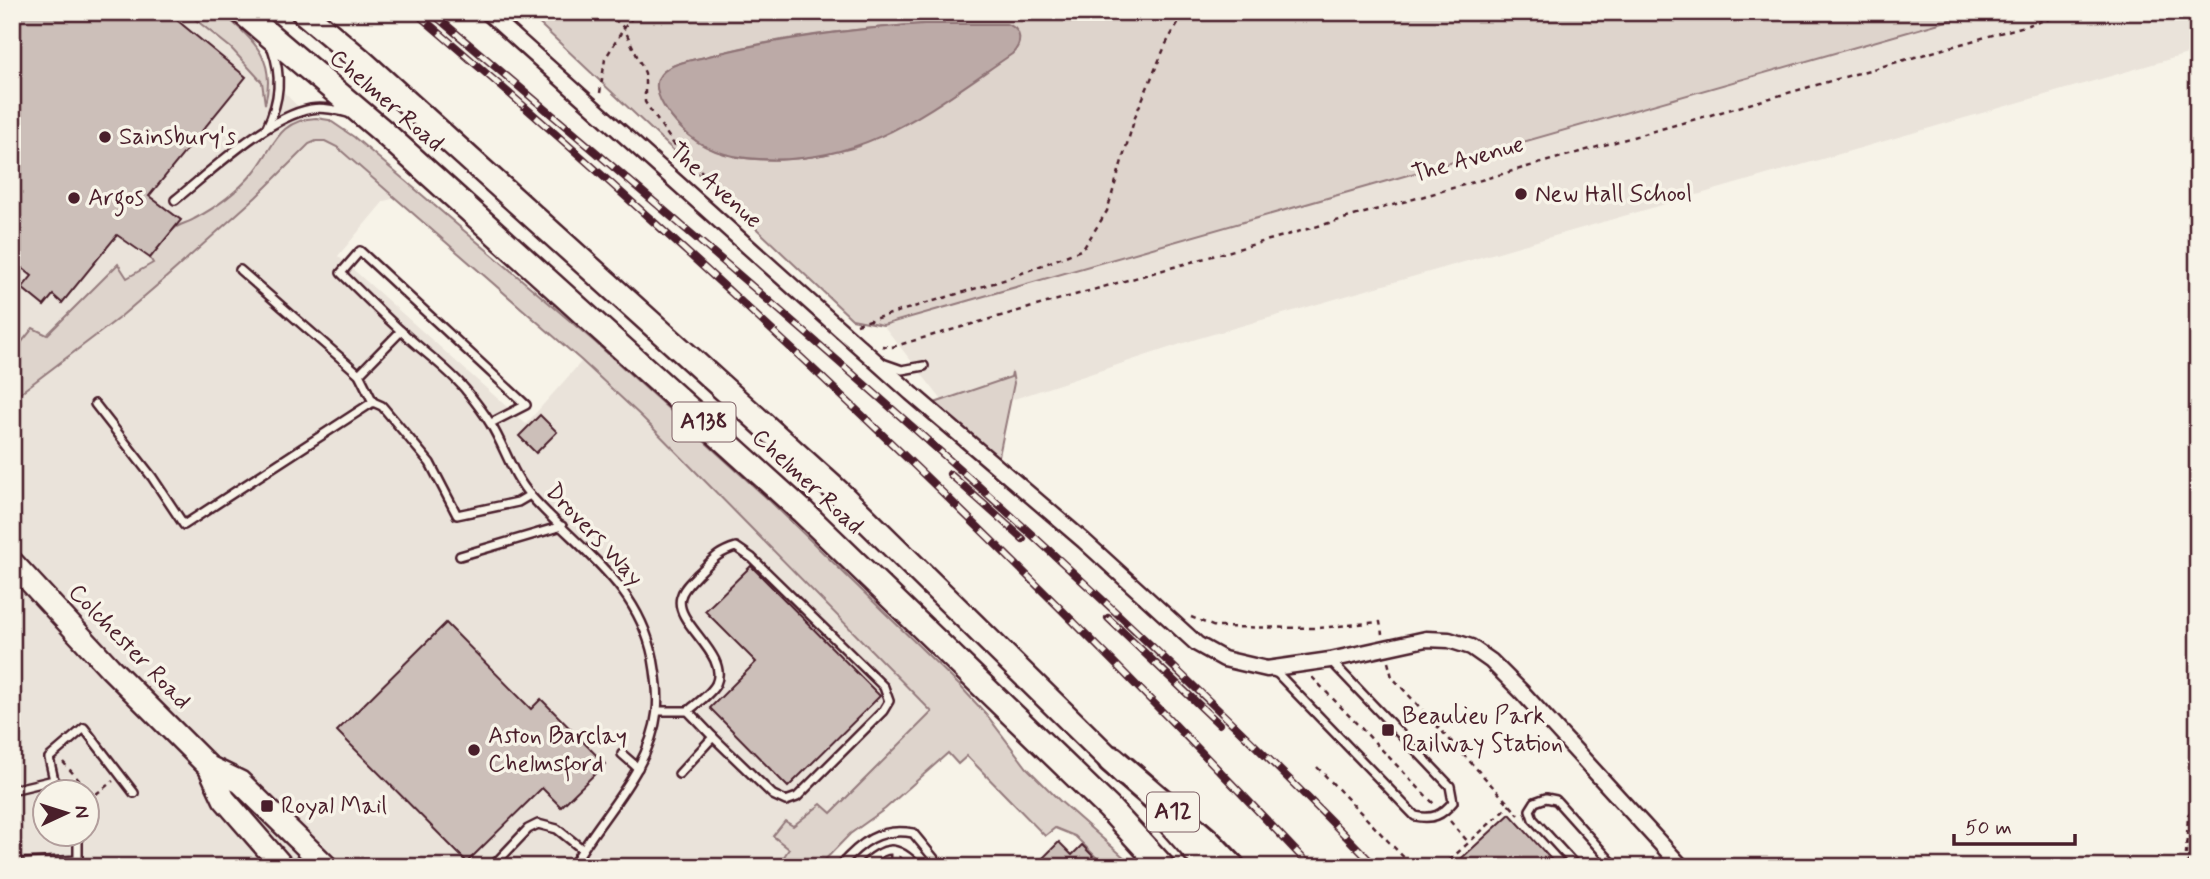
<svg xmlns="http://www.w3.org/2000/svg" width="2210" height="879" font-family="Mynerve,sans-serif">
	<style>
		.built { fill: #eae3da; fill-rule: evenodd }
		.green { fill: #ded4cc; stroke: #947a7c; stroke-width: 2; fill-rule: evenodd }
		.water { fill: #bcaaa7; stroke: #8e7275; stroke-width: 2 }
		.building { fill: #ccbfb9; stroke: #4a1f2b; stroke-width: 2 }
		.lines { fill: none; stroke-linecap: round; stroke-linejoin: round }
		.lane-casing { stroke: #4a1f2b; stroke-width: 12 }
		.street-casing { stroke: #4a1f2b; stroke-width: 19 }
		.secondary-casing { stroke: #4a1f2b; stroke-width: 26 }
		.primary-casing { stroke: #4a1f2b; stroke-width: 28 }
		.highway-casing { stroke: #4a1f2b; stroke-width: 32 }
		.path { stroke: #4a1f2b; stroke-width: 2.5; stroke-dasharray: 5 5; stroke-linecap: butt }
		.lane { stroke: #f7f3e8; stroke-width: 7 }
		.street { stroke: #f7f3e8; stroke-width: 14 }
		.secondary { stroke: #f7f3e8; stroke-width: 21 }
		.primary { stroke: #f7f3e8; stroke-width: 23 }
		.highway { stroke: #f7f3e8; stroke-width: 26 }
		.rail-casing { stroke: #4a1f2b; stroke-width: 8 }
		.rail { stroke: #f7f3e8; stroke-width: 5; stroke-dasharray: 16; stroke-linecap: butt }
		.poi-dot { fill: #4a1f2b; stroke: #f7f3e8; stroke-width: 2.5 }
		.labels { text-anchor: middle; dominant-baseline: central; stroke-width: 7; stroke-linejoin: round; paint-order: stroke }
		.shield { fill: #f7f3e8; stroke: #7e5f64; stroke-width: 2 }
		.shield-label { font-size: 23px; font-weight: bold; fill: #4a1f2b }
		.street-label { font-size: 24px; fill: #4a1f2b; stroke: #f7f3e8 }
		.poi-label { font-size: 24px; fill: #4a1f2b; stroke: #f7f3e8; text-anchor: start }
	</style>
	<rect width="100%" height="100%" fill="#f7f3e8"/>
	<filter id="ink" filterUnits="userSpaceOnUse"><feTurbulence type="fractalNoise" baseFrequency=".0143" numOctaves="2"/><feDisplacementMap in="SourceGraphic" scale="14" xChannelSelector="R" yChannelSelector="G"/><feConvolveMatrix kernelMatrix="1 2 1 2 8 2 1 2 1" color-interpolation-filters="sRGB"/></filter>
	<g filter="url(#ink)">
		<g class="built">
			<path d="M12 12H192L254 62 322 131 396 198 384 201 338 256 526 424 582 361 642 417 932 713 830 813 789 849 777 867H12ZM46 792H88V834H46Z"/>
			<polygon points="1978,12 2198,12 2198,51 1196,339 956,418 883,325"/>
		</g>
		<g class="green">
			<path d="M186 12H221C253 40 277 58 265 104L262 82 231 48Z"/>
			<path d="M527 12H589L596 18 600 12H1978L883 325 852 319ZM924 24 860 146C795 164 702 176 664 105 659 96 653 84 661 75 672 62 693 60 709 56 780 37 851 29 924 24Z"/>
			<path d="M316 118 329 120 354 137 596 343 770 501 960 686 986 714 1027 768 1060 801 1135 867H1106L1075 836 1055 828 1045 836 967 756 958 764 948 753 885 809 850 834 818 867H777L789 849 773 836 785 821 793 826 821 804 831 813 932 712 642 417 582 361 337 147 325 141H316L309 144 256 197 161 282 119 318 12 399V354L33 328 47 335 118 264 127 278 153 263 150 258C158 249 165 237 174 229 179 224 188 223 194 219 215 208 238 191 254 172 274 148 277 120 316 118Z"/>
			<polygon points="1012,372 1014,383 995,475 920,408 1011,377"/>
		</g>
		<path class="water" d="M924 24H1006C1022 28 1023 43 1012 54 929 110 865 165 759 159 730 158 702 150 682 129 671 118 652 95 658 79 665 63 691 61 705 57 778 38 850 29 924 24Z"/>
		<g class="building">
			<polygon points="12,12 167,12 246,77 149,196 181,220 150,258 117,235 62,303 53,295 44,306 22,288 32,276 12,260"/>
			<polygon points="540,415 557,432 536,453 519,436"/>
			<polygon points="751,566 880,696 788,787 710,708 756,662 705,611"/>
			<polygon points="446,623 531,709 541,699 605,764 561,807 542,788 467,862 337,731"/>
			<polygon points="1510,814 1558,867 1452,867"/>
			<polygon points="1059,842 1072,855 1082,845 1093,856 1084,867 1034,867"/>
		</g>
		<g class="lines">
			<g class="lane-casing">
				<g id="lane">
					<path d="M267 127C280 100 282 76 272 48"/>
					<path d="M175 200C210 172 267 117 311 109 324 107 336 110 348 113"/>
					<polyline points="240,270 359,374 373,402"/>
					<polyline points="885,364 902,370 924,366"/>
					<polyline points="359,374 401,331"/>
					<polyline points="95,404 152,477 184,525 373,402 382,406 430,463 457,515 518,502 530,495"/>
					<path d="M491 423 526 405 360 251 341 273C364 295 386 318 410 339 428 355 449 370 465 389 473 399 483 411 490 423 505 447 512 475 531 496 578 549 638 583 653 658 656 675 659 693 657 711 650 772 601 815 572 867"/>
					<polyline points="460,556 562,526"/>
					<path d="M1271 671 1278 674 1415 816C1433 820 1442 815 1453 802L1450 786 1331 661"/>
					<polyline points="12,698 15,696"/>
					<polyline points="657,711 688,711 713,737 679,774"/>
					<path d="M688 711C696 704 711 694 716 684 730 654 673 623 681 597 683 588 691 582 697 575 712 561 716 553 736 547L752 558 884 687 889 701 883 711 797 797 786 801 773 795 713 737"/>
					<polyline points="622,754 638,768"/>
					<polyline points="54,780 49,758 84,728 134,793"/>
					<polyline points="12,790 54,780 67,792"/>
					<polyline points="895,852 895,861 900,867"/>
					<polyline points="12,864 78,860 78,834"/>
					<polyline points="492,867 528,829 538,824 557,829 582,849"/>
					<path d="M839 867C860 843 880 827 913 833L941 867"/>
					<path d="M862 867C884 846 896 843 918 867"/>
					<polyline points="1577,867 1533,819 1530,810 1535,802 1546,798 1556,800 1616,867"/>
					<polyline points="2191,867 2198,858"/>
				</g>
			</g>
			<g class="street-casing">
				<polyline id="street" points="487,12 911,393 1084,541 1197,644 1224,659 1267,669 1330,660 1426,639 1449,640 1471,647 1491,661 1521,691 1682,867"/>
			</g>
			<g class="secondary-casing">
				<g id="secondary">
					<polyline points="12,562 110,668 209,767 240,782 327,867"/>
					<polyline points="209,767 224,799 283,867"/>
				</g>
			</g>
			<g class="primary-casing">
				<g id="primary">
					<polyline points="242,12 380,129 802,511 1109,808 1163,867"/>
					<polyline points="303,12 358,58 838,492 1125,774"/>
					<polyline points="1169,822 1209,867"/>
				</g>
			</g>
			<g class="highway-casing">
				<polyline id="highway" points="1112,760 1206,841 1231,867"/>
			</g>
			<g class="path">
				<polyline points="607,12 624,28 645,73 645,102 673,143 717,187"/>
				<polyline points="600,93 605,59 624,28 637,12"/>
				<polyline points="857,324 1007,279 1083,249 1107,211 1136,114 1166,44 1184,12"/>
				<polyline points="882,346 892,347 916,340 2074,12"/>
				<polyline points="1191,617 1215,627 1318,628 1380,622 1382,634"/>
				<polyline points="1388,662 1392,677 1519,815"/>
				<polyline points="1312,677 1434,804"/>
				<polyline points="63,762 93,796"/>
				<polyline points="1317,767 1413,867"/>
				<polyline points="88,800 113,781"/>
				<polyline points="1450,821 1469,843"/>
				<polyline points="2186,855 2188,815 2198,803"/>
				<polyline points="1442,867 1510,805"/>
			</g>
			<use href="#lane" class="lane"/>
			<use href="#street" class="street"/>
			<use href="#secondary" class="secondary"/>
			<use href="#primary" class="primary"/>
			<use href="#highway" class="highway"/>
			<g class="rail-casing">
				<g id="rail">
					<path d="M415 12C729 280 1028 566 1311 867"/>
					<path d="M431 12C755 287 1080 562 1376 867"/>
					<polyline points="950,474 1023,539"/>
					<polyline points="1108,618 1219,724"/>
				</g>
			</g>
			<use href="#rail" class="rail"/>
		</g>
	</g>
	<g class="poi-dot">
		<circle cx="105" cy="137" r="7"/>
		<circle cx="1521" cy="194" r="7"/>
		<circle cx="74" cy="198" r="7"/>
		<rect x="1381" y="723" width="14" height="14" rx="3.5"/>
		<circle cx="474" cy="750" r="7"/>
		<rect x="260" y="799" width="14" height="14" rx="3.5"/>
	</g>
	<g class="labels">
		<g class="shield">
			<rect x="672.5" y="402.5" width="63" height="39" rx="5"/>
			<rect x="1147" y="792.5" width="52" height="39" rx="5"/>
		</g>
		<g class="shield-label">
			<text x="704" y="422">A138</text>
			<text x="1173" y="812">A12</text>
		</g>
		<g class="street-label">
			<text transform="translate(386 101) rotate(41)">Chelmer Road</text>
			<text transform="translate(1468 160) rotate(-16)">The Avenue</text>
			<text transform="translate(715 186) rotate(42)">The Avenue</text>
			<text transform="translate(807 482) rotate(43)">Chelmer Road</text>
			<text transform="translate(594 535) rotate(47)">Drovers Way</text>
			<text transform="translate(129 647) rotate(46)">Colchester Road</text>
		</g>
		<g class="poi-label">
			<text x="119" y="137">Sainsbury's</text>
			<text x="1535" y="194">New Hall School</text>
			<text x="88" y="198">Argos</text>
			<text x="1402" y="716">Beaulieu Park<tspan x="1402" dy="28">Railway Station</tspan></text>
			<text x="488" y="736">Aston Barclay<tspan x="488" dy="28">Chelmsford</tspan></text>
			<text x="281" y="806">Royal Mail</text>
		</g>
	</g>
	<rect width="2210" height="879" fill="none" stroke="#f7f3e8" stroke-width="42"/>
	<rect x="21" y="21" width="2168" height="837" fill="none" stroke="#4a1f2b" stroke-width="2.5" filter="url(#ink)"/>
	<g transform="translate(66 813) rotate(86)"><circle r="33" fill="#f7f3e8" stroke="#b29e9c" stroke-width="2"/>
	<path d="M0-5L12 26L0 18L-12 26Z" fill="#4a1f2b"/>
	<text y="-10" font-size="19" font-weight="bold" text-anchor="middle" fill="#4a1f2b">N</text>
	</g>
	<path d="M1954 834v10h121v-10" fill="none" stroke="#4a1f2b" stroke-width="3.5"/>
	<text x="1965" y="834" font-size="21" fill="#4a1f2b" stroke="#f7f3e8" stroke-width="5" paint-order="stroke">50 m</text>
</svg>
